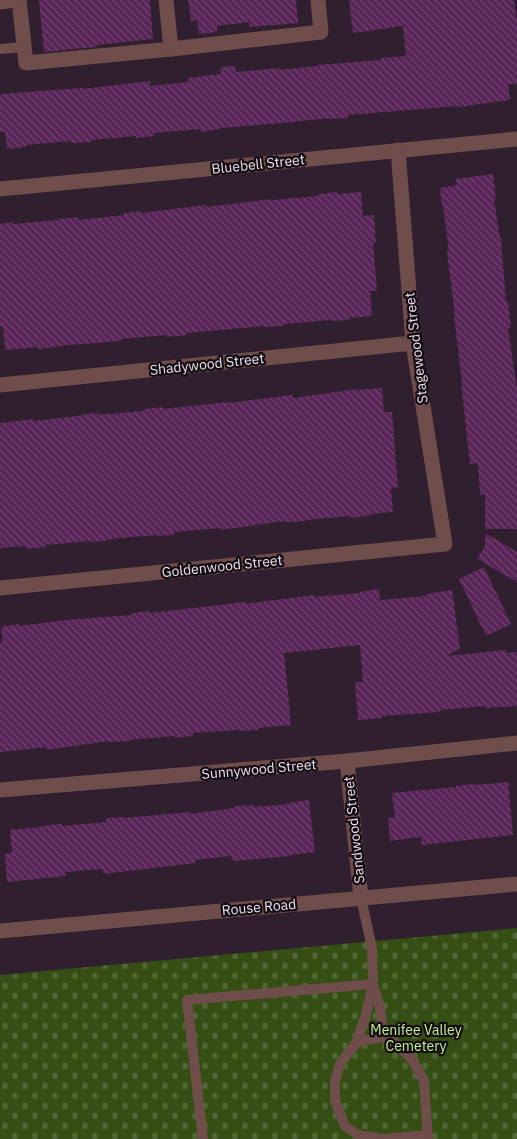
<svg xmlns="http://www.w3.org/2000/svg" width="517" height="1139" font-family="'IBM Plex Sans',sans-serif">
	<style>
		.cemetery { fill: url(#cemetery-stones) }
		.building { fill: url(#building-back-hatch) }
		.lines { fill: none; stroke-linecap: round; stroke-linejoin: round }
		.service { stroke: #6f4d4a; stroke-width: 10 }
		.minor { stroke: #6f4d4a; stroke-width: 15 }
		.tertiary { stroke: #6f4d4a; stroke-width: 15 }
		.labels { text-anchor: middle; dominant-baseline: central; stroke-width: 4.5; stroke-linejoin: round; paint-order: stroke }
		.street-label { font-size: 14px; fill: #eee2ed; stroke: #130c13 }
		.park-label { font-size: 14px; fill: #c2f391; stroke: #130c13 }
	</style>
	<defs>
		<pattern id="cemetery-stones" width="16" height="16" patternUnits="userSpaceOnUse" patternTransform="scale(1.25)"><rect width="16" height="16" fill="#344e14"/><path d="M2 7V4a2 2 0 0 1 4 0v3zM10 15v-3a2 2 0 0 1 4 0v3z" fill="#526736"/></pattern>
		<pattern id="building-back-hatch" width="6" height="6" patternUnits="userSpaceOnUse" patternTransform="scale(1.25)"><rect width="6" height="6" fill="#592458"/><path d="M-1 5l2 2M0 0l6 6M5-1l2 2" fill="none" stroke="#714470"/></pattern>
	</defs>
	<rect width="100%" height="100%" fill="#301f2f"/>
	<polygon class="cemetery" points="517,928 517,1139 0,1139 0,975"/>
	<g class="building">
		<polygon points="39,0 150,0 153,39 96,45 96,47 44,52"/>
		<polygon points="188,0 296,0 298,23 250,27 249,22 217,26 217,32 199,34 197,20 191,21"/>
		<polygon points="349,0 514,0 517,22 517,84 508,84 510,100 458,107 458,106 348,115 348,118 329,119 329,118 283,123 220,128 220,129 201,132 200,129 154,133 155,136 136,138 136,136 91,140 91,142 71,143 71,141 26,145 26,147 7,149 5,132 0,132 0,94 82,88 82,89 150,81 150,86 188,82 188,78 221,74 221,67 235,66 236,72 279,68 279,70 317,66 317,65 381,60 381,58 406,56 403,26 353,33"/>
		<polygon points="493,174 496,200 494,200 500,238 501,238 506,302 508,302 511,328 508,328 517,390 517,529 485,529 485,495 480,495 478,463 470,464 461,381 462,381 454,317 455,316 447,252 449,252 443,206 442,206 440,188 457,185 456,179"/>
		<polygon points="337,192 337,194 361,192 363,216 374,215 376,243 373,243 377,291 370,291 372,316 349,318 349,320 331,321 331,320 283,324 283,326 265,327 264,326 186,333 186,335 167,337 167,335 121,339 121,341 57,346 57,347 38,349 38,347 5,350 3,327 0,327 0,224 13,222 13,224 58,220 58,219 78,217 78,220 124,215 124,213 142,211 142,213 206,205 207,207 271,199 272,200 319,196 319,194"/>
		<polygon points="382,388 384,412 392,412 398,487 391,488 393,512 371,514 371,515 352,518 351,516 305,520 305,521 285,522 285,521 221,530 221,528 174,532 174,535 156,536 156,535 110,539 111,540 92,542 91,541 46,545 46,547 26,549 26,546 0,548 0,423 34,419 34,421 79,416 79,415 98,413 98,415 144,411 144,409 163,407 163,409 229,402 229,403 292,395 293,398 357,389 357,390"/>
		<polygon points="485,533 517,552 517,582 477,559 485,546"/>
		<polygon points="484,567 511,624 486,636 459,579"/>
		<polygon points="379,589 380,600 426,596 426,594 452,590 460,649 446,656 506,650 506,653 517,652 517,706 485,708 485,706 440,710 440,712 382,716 382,718 358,720 355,682 363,682 360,645 284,653 291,725 258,728 259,730 239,731 239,730 193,733 193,736 175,738 175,736 129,740 130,741 109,742 109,741 46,750 46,747 0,752 0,642 3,641 1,627 19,624 19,626 66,620 132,615 132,613 150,611 150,613 245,602 245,604 314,595 314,597 360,593 360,592"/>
		<polygon points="508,782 513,835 422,845 421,837 390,841 388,818 395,817 392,793 456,787 456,786 475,784 476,785"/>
		<polygon points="309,800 315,852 291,855 291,856 232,861 231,856 195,860 195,863 103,874 103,869 65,872 66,876 7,882 5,854 12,853 10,830 41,827 41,826 61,824 62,826 106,822 106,818 125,817 125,818 190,812 190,814 235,808 235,806 254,805 254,807 289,804 289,803"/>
	</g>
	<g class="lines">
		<g class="service">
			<polyline points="0,49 24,47"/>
			<polyline points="361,898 372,948 373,984 380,1008 384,1037 395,1043 412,1059 424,1081 428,1139"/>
			<polyline points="373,984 365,1018 356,1043 340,1064 335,1081 335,1101 345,1126 358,1135 382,1139"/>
			<polyline points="356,1043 370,1039 384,1037"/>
			<polyline points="203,1139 187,1000 373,984"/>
			<polyline points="383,1139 428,1135"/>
		</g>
		<g class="minor">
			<polyline points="19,0 26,63 171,49 321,32 318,0"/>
			<polyline points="166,0 171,49"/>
			<polyline points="0,2 15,0"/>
			<polyline points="0,189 517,139"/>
			<polyline points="0,385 413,343"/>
			<polyline points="0,588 445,544 413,343 398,150"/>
			<polyline points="347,761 361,898"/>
			<polyline points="0,790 347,761 517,743"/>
		</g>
		<polyline class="tertiary" points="0,931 517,884"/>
	</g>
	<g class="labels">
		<g class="street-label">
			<text transform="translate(258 164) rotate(-6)">Bluebell Street</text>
			<text transform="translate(416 348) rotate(-97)">Stagewood Street</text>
			<text transform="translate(207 364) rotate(-6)">Shadywood Street</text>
			<text transform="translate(222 566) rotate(-6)">Goldenwood Street</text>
			<text transform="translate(259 769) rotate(-5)">Sunnywood Street</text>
			<text transform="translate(354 830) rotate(-96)">Sandwood Street</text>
			<text transform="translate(259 907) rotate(-5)">Rouse Road</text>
		</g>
		<g class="park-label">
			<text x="416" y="1030">Menifee Valley<tspan x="416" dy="16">Cemetery</tspan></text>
		</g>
	</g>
</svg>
